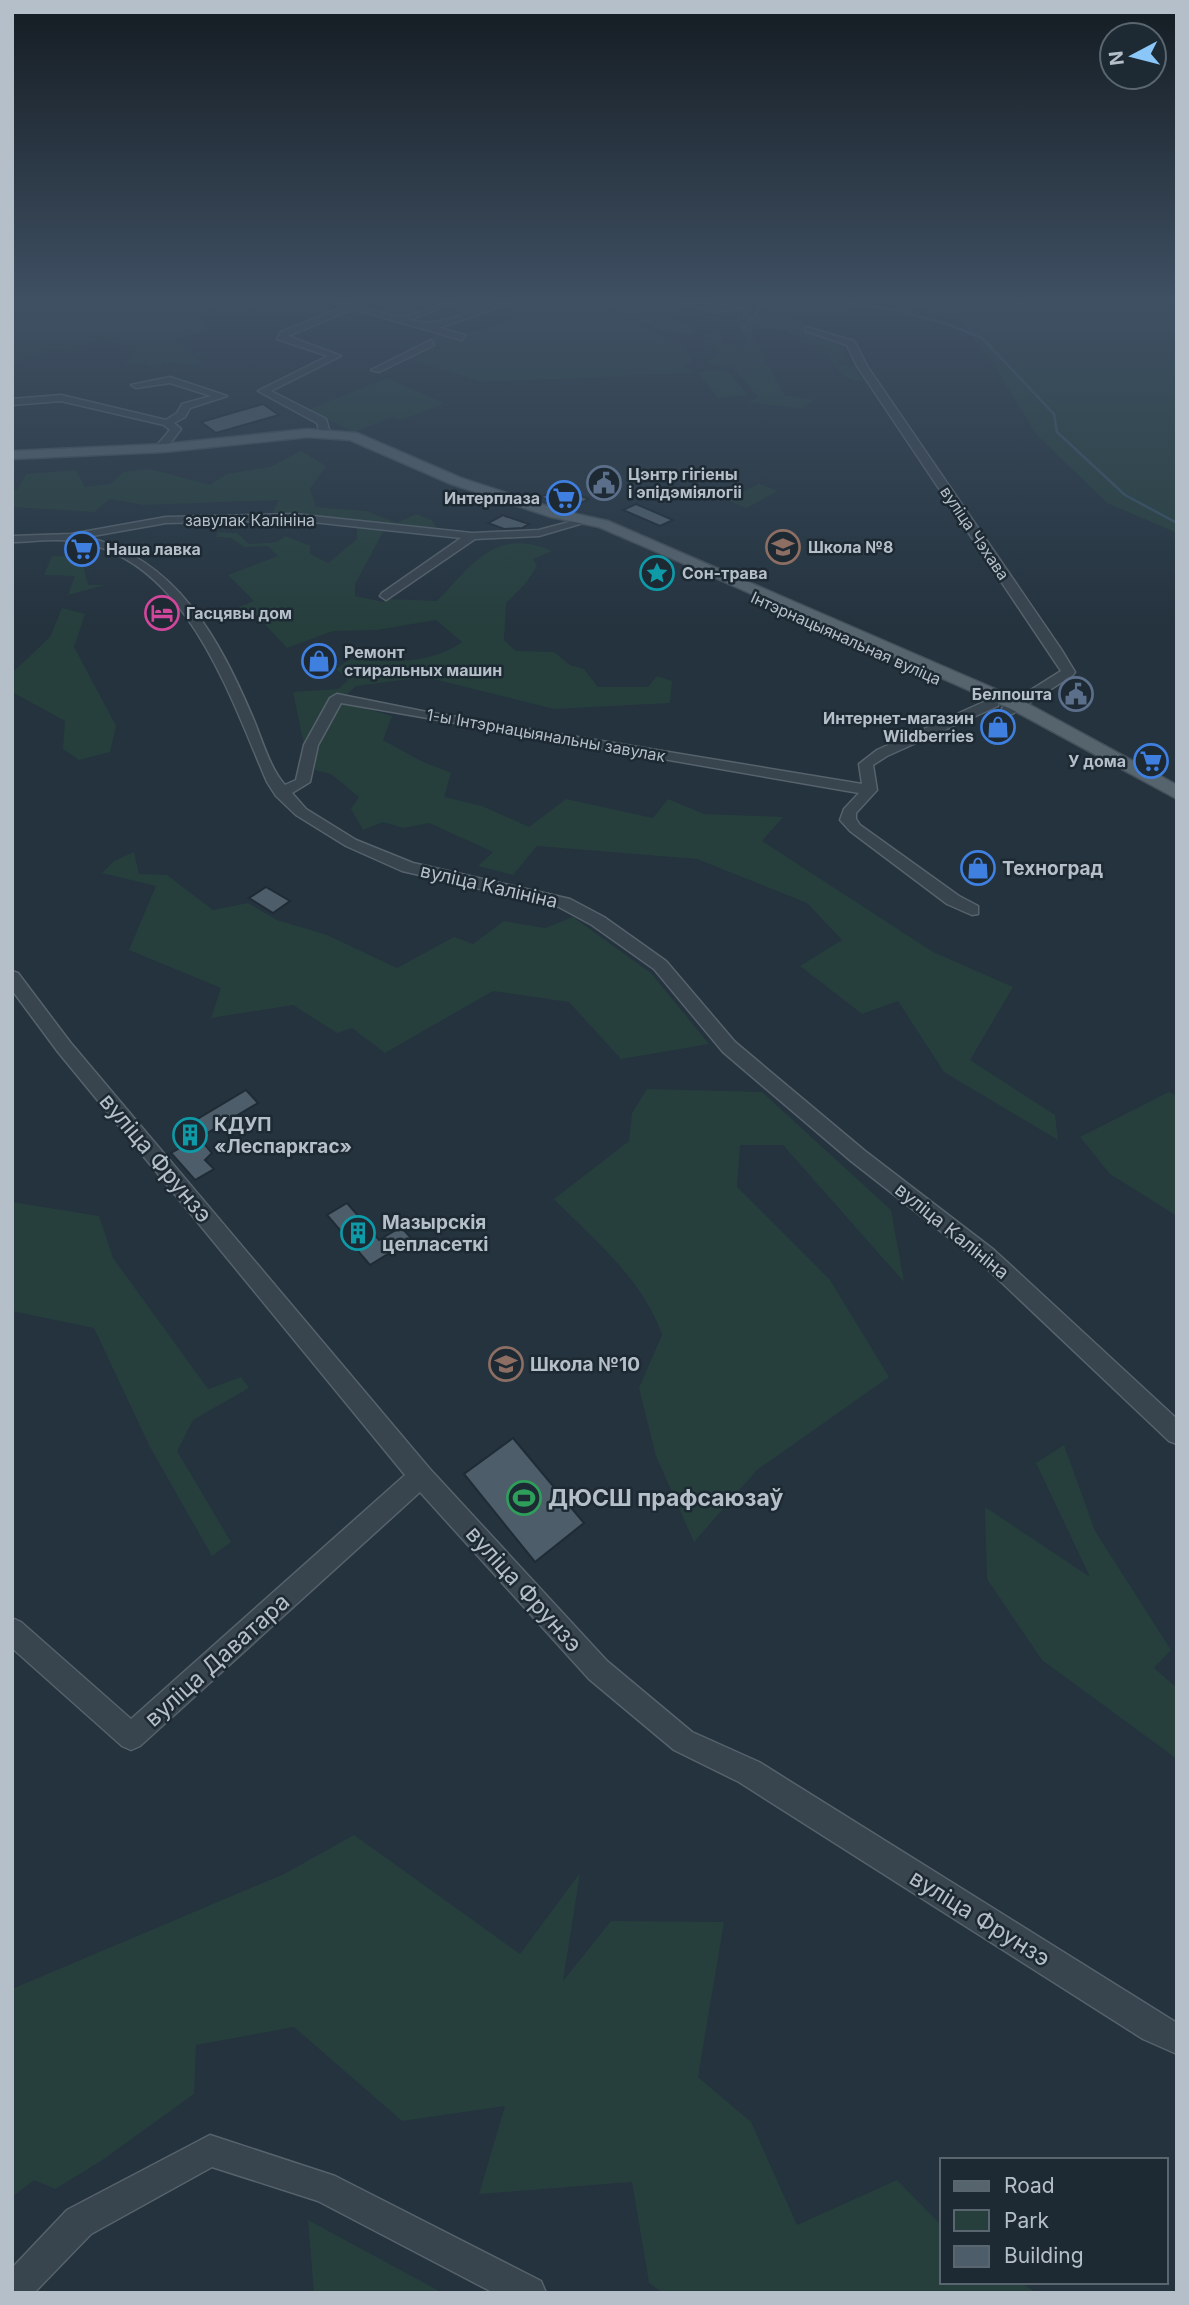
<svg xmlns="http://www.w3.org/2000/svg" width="1189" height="2305" font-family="Inter,sans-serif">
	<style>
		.green { fill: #263f3d }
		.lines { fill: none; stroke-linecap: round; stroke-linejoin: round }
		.stream { stroke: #385264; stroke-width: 2.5 }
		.building { fill: #4d5d69; stroke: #1f2b35; stroke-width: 2 }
		.minor-casing { stroke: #56626c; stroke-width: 3 }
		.major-casing { stroke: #44505a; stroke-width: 3 }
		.minor { fill: #38444e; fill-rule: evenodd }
		.major { fill: #56646e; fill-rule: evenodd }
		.labels { text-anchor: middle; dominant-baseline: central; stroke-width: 5; stroke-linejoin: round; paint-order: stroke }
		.far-poi-label { font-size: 16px; font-weight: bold; fill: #b4bfc9; stroke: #1d2933; text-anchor: start }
		.far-street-label { font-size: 16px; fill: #b4bfc9; stroke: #1d2933 }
		.poi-label { font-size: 19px; font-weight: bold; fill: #b4bfc9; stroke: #1d2933; text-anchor: start }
		.street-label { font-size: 19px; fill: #b4bfc9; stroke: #1d2933 }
		.near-street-label { font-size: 23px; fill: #b4bfc9; stroke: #1d2933 }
		.near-poi-label { font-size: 23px; font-weight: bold; fill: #b4bfc9; stroke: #1d2933; text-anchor: start }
	</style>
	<rect width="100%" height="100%" fill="#24333e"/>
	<g class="green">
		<polygon points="69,302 215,302 210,310 193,314 208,328 207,331 174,339 201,362 195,365 163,362 159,370 145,364 124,363 137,350 100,338 71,351 49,349 12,364 12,323 40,312 93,311 103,307 65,303"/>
		<path d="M549 302C587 307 619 310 653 331 677 345 676 337 694 363L684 365 695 373 483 382 397 356 449 330 465 334 542 312Z"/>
		<polygon points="601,302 637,302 698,331 688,335 658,330"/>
		<polygon points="901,302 1177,302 1177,533 1107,503 1036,434 996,369 959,320"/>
		<path d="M742 312C778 314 828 324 847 358L837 361 838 364 854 366 863 381C844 382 834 366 826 350L803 342 787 331 752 326V336L785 396 813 400 802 409 748 402 758 397 733 368 704 363 722 354 700 338 709 334 722 336 721 343 741 348 749 346 737 322Z"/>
		<polygon points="712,369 727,371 748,395 718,398 698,373"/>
		<polygon points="387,378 444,403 402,420 393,417 354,432 308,410"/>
		<polygon points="301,451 326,466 310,489 316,507 366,511 397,523 416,514 432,520 438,530 271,515 279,500 144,505 110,499 94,512 12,507 12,490 17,490 26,474 76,470 85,487 111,484 123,472 150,469 210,485 227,474 270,467"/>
		<polygon points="759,484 778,491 746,508 727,500"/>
		<path d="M357 527 384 530 355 584V596L383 602 388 599 437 601C473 564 495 527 552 551L533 559 537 566 525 584 506 603 504 640 516 651 554 652 570 665 584 669 598 687H648L657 676 672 681 670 703 554 709 425 677 356 686 346 695 332 698 305 750 293 692 338 689 348 680 336 669 350 659C388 662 430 665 462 642L436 620 377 630 333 631 287 648 259 618 243 619 239 607 254 601 228 575 278 556 268 546 244 547 232 538 216 537 217 532 237 533 249 544 277 542 285 536 310 546V554L328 563 357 539Z"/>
		<polygon points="52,556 81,557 88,585 105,585 68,595 75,576 44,575"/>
		<polygon points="62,608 85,614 74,647 116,726 110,752 79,760 63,749 65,721 12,692 12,673 50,637"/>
		<polygon points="342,702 392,716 383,740 419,760 451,773 444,797 482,806 529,827 566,799 653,818 668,799 704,814 783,817 762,841 933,952 1013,987 970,1060 1055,1115 1058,1140 944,1072 898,1001 862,1014 800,966 842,940 807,903 697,859 537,846 513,875 478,866 493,852 429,823 404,828 383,822 363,830 351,809 359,797 331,774 315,770 316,746"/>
		<polygon points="134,852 139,874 167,875 213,910 248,903 277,920 327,935 397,968 454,937 473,944 504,921 545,928 573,917 651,973 709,1044 621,1059 569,1002 493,991 385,1053 352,1028 337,1033 293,1005 211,1018 221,988 129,950 156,886 102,873 114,861"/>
		<path d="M647 1089 762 1092 891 1210 904 1282 783 1145H740L737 1187 830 1280 889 1377 757 1470 694 1542 656 1456 639 1388 662 1335C643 1279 594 1240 554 1199L629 1141 632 1113Z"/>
		<polygon points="1169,1092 1177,1096 1177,1216 1110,1174 1080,1137"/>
		<polygon points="12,1202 99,1216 113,1258 208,1389 241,1377 249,1388 193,1420 177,1451 231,1542 212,1556 150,1447 94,1328 12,1311"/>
		<polygon points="1064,1445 1095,1531 1171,1650 1154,1668 1177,1688 1177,1759 1042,1660 987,1579 985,1507 1090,1577 1036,1463"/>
		<polygon points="354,1835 520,1954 580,1873 563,1981 611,1921 724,1922 698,2077 751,2122 797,2225 897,2180 942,2226 942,2282 1020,2282 1037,2293 663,2293 649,2283 632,2182 479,2194 505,2106 402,2121 294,2027 196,2045 194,2094 101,2161 55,2189 34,2180 12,2197 12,1989 284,1874"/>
		<polygon points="308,2220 443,2293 314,2293"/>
	</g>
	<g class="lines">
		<g class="stream">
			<polyline points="846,302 896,310 950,325 982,338 1054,414 1057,432 1125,495 1177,523"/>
			<polyline points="743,328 767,302"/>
		</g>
	</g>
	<g class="building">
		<polygon points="263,404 279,415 216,433 201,422"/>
		<polygon points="562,488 578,495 589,499 571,508 540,497"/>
		<polygon points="636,504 673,520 660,526 623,510"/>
		<polygon points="503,515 505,516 529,524 522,528 504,529 488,523"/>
		<polygon points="266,887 290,901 273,913 249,898"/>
		<polygon points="246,1090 258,1103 199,1138 212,1153 205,1160 214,1169 195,1180 171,1153 185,1145 174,1133"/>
		<polygon points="347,1203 379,1240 401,1227 412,1239 370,1265 327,1215"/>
		<polygon points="513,1438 584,1523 535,1562 464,1474"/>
	</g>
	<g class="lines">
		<g class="minor-casing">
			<g id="minor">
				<path d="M332 302C355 302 374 313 397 316 415 318 436 302 456 302L409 320C450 331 475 302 514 302L439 328 465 335 462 340 353 309 288 336 341 356 271 391 326 419 330 433 325 436 320 433 317 423 258 391 328 356 277 339 281 332 343 307Z"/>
				<path d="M684 302C691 302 740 306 743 308L711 312Z"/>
				<polygon points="806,327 854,341 867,366 1061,649 1075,672 1073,675 1012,714 1002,714 1002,708 1061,671 857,366 847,345 806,331"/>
				<polygon points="431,340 434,345 379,372 371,370"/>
				<polygon points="170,377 227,396 190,408 185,417 174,423 181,429 164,451 158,444 170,430 164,425 61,401 12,405 12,399 61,395 166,420 177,413 182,404 211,396 170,383 136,388 131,385"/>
				<path d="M294 514 472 533 539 530 584 518 590 521 539 536 475 539 386 600 380 596 382 593 461 538 294 520 166 523 87 537C177 560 219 638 253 718 262 739 270 769 285 785L296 780 304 745 330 698 337 694 427 712 862 784 859 764 877 750 988 700H998V706L887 756 873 765 877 790 856 813V819L860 825 959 896 978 906V914L972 915 947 904 850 831 840 820 844 809 859 793 341 703 318 745 310 782 292 793 306 809 356 840 413 863 570 899 604 917 666 961 735 1042 865 1151 994 1250 1177 1419V1444L1169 1441 980 1262 851 1161 723 1052 654 969 592 925 559 907 402 871 346 846 296 815 276 796 267 782C229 694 184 553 71 541 52 538 31 542 12 542V536L71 534 166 517Z"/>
				<polygon points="12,971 18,973 70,1042 429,1468 607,1661 692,1732 759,1762 1177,2023 1177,2054 1143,2039 739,1782 674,1750 589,1679 420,1492 140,1746 131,1750 122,1746 12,1648 12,1618 21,1622 131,1719 405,1475 58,1052 12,990"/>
				<polygon points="210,2135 335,2176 541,2281 546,2293 494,2293 318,2201 212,2167 91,2234 34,2293 12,2293 12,2268 67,2210"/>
			</g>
		</g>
		<g class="major-casing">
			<polygon id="major" points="308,429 357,433 461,478 559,510 608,521 1023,701 1177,785 1177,799 1011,709 666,556 599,527 551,517 451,484 350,440 308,437 164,452 12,459 12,451 164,444"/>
		</g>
		<use href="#minor" class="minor"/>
		<use href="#major" class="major"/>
	</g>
	<linearGradient id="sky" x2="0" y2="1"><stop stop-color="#141c22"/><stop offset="0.48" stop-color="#3f5063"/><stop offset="1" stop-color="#3f5063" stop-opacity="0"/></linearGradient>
	<rect width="1189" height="625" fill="url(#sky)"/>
	<defs>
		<g id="civic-ring" transform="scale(1.75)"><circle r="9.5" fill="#1d2933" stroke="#5c6f8a" stroke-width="1.5"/><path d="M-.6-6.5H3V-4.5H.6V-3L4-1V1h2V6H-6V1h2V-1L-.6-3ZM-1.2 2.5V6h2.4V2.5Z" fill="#5c6f8a"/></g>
		<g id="supermarket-ring" transform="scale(1.75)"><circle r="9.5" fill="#1d2933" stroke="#3f7fe0" stroke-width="1.5"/><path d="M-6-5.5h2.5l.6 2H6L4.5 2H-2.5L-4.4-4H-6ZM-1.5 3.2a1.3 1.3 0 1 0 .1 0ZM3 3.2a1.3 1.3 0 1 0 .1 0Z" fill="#3f7fe0"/></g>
		<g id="school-ring" transform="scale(1.75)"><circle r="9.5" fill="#1d2933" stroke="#8d6e63" stroke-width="1.5"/><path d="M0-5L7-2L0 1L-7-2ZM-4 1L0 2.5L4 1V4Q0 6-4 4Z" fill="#8d6e63"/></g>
		<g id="sight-ring" transform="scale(1.75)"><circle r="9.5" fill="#1d2933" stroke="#0f9aa8" stroke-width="1.5"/><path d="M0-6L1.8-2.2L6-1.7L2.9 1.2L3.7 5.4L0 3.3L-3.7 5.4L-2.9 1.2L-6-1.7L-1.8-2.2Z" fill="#0f9aa8"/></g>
		<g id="hotel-ring" transform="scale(1.75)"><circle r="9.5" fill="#1d2933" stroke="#d1479c" stroke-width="1.5"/><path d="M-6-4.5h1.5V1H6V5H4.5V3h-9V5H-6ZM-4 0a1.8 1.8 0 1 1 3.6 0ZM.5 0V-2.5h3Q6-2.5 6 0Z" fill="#d1479c"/></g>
		<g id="shop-ring" transform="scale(1.75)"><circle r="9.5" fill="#1d2933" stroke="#3f7fe0" stroke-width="1.5"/><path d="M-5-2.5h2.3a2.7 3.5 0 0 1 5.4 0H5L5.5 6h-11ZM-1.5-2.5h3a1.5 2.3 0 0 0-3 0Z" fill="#3f7fe0"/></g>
		<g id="building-ring" transform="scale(1.75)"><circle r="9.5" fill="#1d2933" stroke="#0f9aa8" stroke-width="1.5"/><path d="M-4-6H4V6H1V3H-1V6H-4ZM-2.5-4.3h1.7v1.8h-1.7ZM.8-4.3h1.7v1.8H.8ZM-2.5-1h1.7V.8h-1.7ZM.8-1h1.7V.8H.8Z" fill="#0f9aa8"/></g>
		<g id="stadium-ring" transform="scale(1.75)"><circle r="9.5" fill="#1d2933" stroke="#2e9e5b" stroke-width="1.5"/><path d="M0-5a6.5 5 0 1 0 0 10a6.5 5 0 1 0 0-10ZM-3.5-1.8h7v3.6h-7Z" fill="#2e9e5b"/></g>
	</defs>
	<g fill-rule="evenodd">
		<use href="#civic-ring" x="604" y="483"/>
		<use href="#supermarket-ring" x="564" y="498"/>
		<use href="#school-ring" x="783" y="547"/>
		<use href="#supermarket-ring" x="82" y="549"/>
		<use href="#sight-ring" x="657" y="573"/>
		<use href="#hotel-ring" x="162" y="613"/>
		<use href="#shop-ring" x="319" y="661"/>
		<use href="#civic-ring" x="1076" y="694"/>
		<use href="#shop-ring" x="998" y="727"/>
		<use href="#supermarket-ring" x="1151" y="761"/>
		<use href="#shop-ring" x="978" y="868"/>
		<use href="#building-ring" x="190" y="1135"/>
		<use href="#building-ring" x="358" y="1233"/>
		<use href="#school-ring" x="506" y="1364"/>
		<use href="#stadium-ring" x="524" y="1498"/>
	</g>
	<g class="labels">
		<g class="far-poi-label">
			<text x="628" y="474">Цэнтр гігіены<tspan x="628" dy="18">і эпідэміялогіі</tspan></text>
			<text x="540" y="498" text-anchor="end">Интерплаза</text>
			<text x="808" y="547">Школа №8</text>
			<text x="106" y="549">Наша лавка</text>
			<text x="682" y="573">Сон-трава</text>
			<text x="186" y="613">Гасцявы дом</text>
			<text x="344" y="652">Ремонт<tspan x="344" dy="18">стиральных машин</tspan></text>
			<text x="1052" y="694" text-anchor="end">Белпошта</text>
			<text x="974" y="718" text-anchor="end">Интернет-магазин<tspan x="974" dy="18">Wildberries</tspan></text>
			<text x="1126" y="761" text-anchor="end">У дома</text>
		</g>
		<g class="far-street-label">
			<text x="250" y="520">завулак Калініна</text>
			<text transform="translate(975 533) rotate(56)">вуліца Чэхава</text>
			<text transform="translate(846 638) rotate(24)">Інтэрнацыянальная вуліца</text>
			<text transform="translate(546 735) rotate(10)">1-ы Інтэрнацыянальны завулак</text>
		</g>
		<g class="poi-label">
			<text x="1002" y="868">Техноград</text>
			<text x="214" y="1124">КДУП<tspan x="214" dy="22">«Леспаркгас»</tspan></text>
			<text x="382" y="1222">Мазырскія<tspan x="382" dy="22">цепласеткі</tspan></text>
			<text x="530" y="1364">Школа №10</text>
		</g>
		<g class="street-label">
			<text transform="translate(489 886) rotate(13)">вуліца Калініна</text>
			<text transform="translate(952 1231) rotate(39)">вуліца Калініна</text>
		</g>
		<g class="near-street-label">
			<text transform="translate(156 1158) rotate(50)">вуліца Фрунзэ</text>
			<text transform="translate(524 1589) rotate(48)">вуліца Фрунзэ</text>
			<text transform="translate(217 1660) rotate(-42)">вуліца Даватара</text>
			<text transform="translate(980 1918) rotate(32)">вуліца Фрунзэ</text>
		</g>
		<g class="near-poi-label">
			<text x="548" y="1498">ДЮСШ прафсаюзаў</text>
		</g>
	</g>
	<rect width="1189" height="2305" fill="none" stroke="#b4bfc9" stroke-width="28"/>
	<rect x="940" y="2158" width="228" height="126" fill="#1d2933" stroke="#59656f" stroke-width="2"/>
	<rect x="954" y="2181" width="35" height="10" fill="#56646e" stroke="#59656f" stroke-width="2"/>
	<text x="1004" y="2193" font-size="21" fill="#b4bfc9">Road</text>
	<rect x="954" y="2210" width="35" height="21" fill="#263f3d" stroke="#59656f" stroke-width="2"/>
	<text x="1004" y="2228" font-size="21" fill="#b4bfc9">Park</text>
	<rect x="954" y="2246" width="35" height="21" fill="#4d5d69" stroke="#59656f" stroke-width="2"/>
	<text x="1004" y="2263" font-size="21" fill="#b4bfc9">Building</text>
	<g transform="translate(1133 56) rotate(263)"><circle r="33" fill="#1d2933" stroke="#59656f" stroke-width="2"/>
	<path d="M0-5L12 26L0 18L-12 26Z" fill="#8ac6f7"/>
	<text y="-10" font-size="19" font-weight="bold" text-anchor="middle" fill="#b4bfc9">N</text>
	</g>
</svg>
